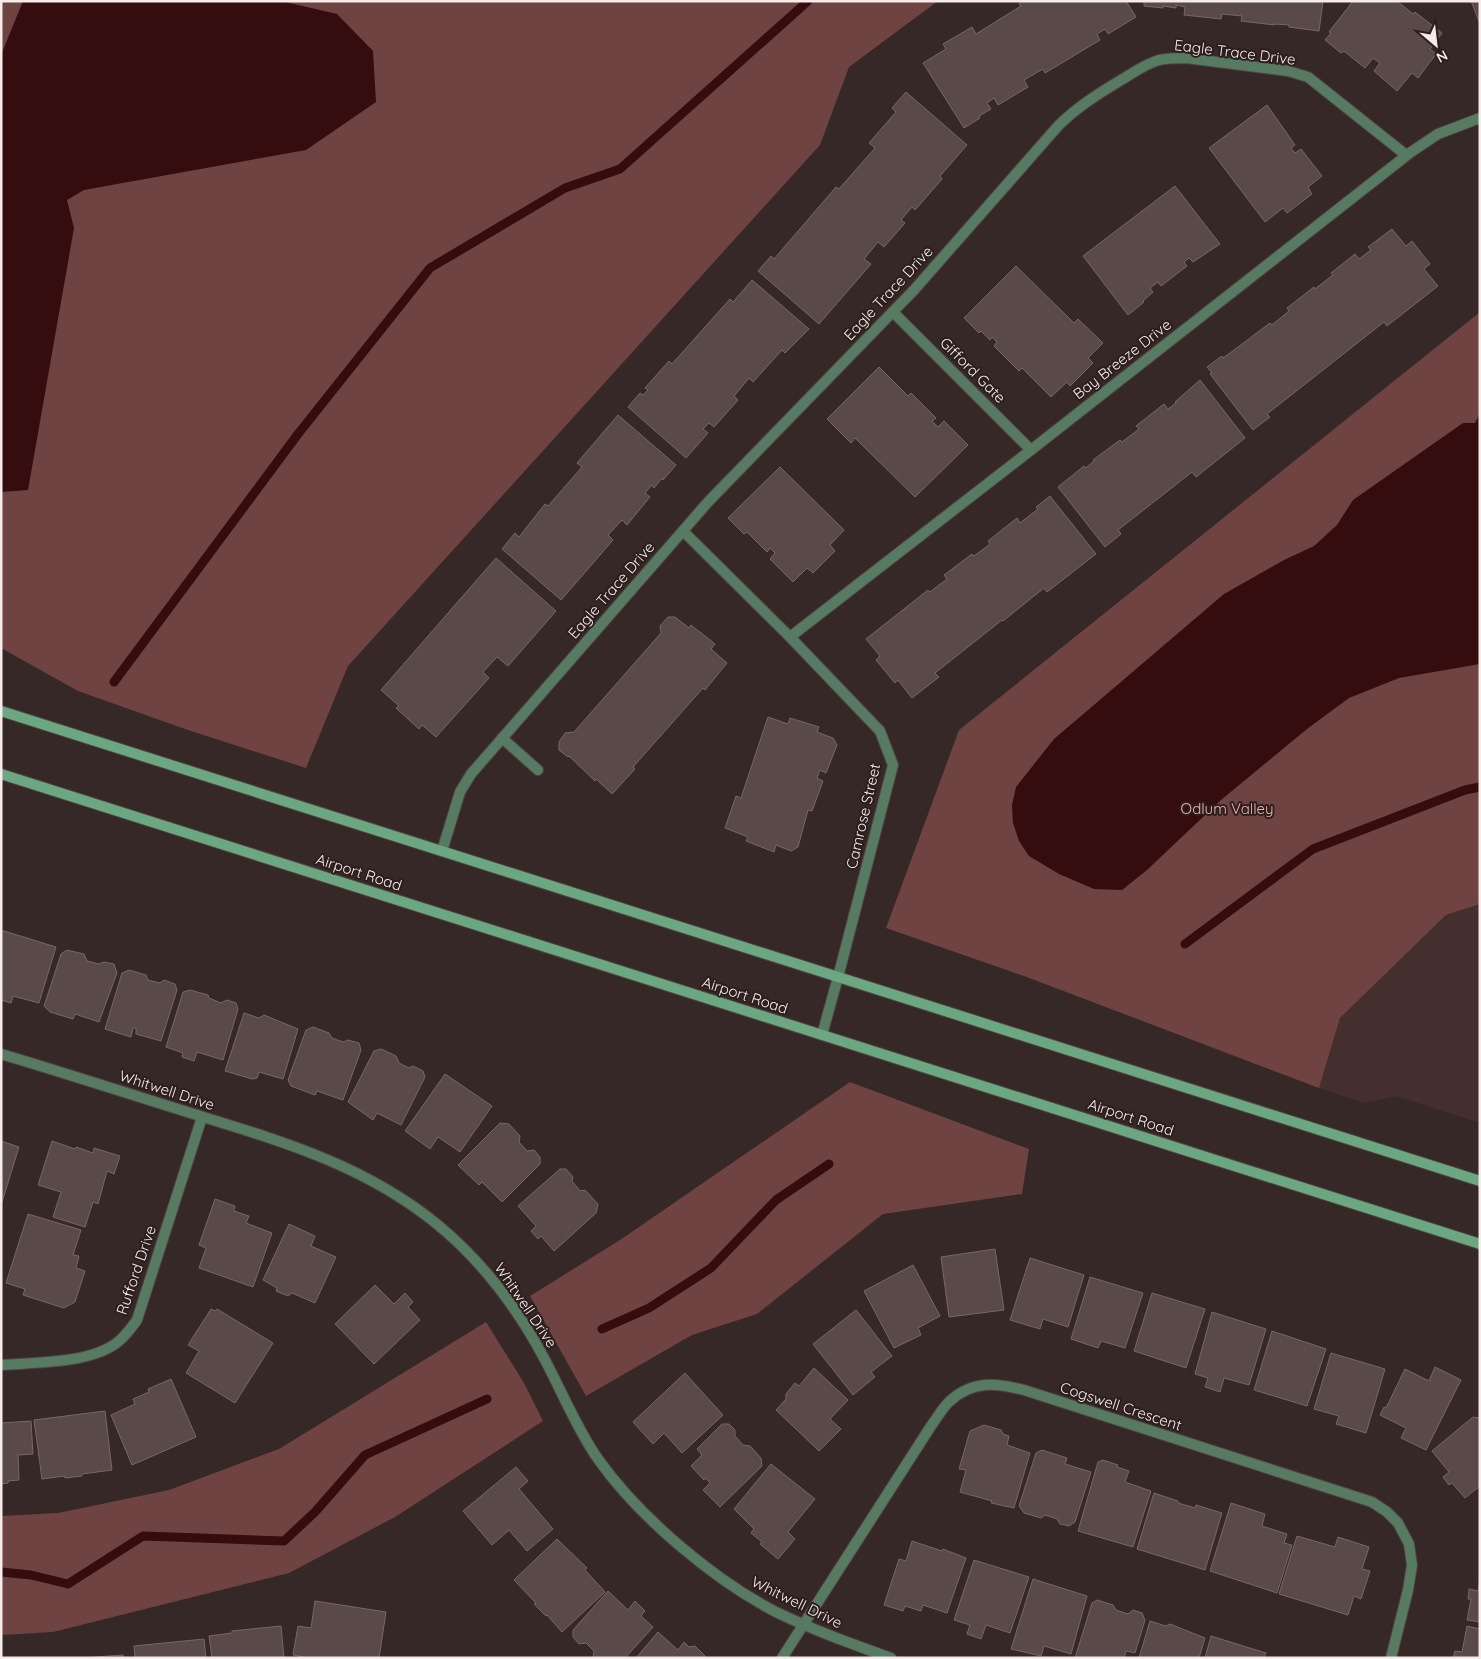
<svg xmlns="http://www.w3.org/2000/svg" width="1481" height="1659" font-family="Quicksand,sans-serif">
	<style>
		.built { fill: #452f2e }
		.green { fill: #6f4341 }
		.water { fill: #360d0e }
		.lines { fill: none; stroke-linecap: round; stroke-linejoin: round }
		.stream { stroke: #360d0e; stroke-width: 9 }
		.building { fill: #594948; stroke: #786766 }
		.service-casing { stroke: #514342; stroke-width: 12 }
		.minor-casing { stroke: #514342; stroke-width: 12 }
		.secondary-casing { stroke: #514342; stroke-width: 12 }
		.service { stroke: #567b62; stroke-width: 10 }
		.minor { stroke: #567b62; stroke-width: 10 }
		.secondary { stroke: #6ba881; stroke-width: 10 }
		.labels { text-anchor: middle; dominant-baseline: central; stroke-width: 4; stroke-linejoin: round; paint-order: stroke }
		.street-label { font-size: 15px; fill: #f5ebea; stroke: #2c1e1d }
		.park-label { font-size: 15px; fill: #f5b3af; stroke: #2c1e1d }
	</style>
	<rect width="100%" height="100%" fill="#362827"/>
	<polygon class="built" points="1480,904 1480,1123 1396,1096 1364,1103 1319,1088 1340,1018 1446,915"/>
	<g class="green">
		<polygon points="1,1 938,1 849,67 820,145 348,666 306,768 185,729 78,691 1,648"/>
		<polygon points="1480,312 1480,904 1446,915 1340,1018 1319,1088 1024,976 886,928 959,730"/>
		<polygon points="850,1082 1029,1149 1022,1194 883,1214 757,1314 692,1335 586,1396 530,1296 620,1240"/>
		<polygon points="486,1322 524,1383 543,1421 395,1517 289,1573 53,1632 1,1635 1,1516 58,1513 169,1490 279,1449"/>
	</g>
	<g class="water">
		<polygon points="23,1 281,1 337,14 373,51 376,102 306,150 84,190 67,200 74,228 28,490 1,492 1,55"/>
		<polygon points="1480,413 1480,664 1399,678 1349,698 1307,729 1221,800 1147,870 1122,890 1094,889 1059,874 1029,856 1019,841 1013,823 1012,805 1016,787 1054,739 1224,594 1284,560 1314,546 1337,525 1353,500 1463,423 1475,423"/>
	</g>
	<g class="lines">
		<g class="stream">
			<polyline points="114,682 298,434 430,268 565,188 620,169 808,1"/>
			<polyline points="1185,944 1313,849 1465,790 1480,787"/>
			<polyline points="602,1329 649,1308 711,1268 776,1200 829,1164"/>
			<polyline points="1,1572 31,1575 68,1584 143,1536 284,1541 315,1512 365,1455 487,1399"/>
		</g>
	</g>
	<g class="building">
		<polygon points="1023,1 1126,1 1136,17 1108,34 1105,29 1097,34 1100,40 1045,73 1043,69 1024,80 1028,87 998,105 994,98 987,103 991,109 979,116 980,118 964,128 923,63 946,49 943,44 972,27 976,34 1021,6 1019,4"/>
		<polygon points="1144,1 1323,1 1319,31 1289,27 1289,25 1275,24 1275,25 1241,21 1242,16 1222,14 1221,19 1184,15 1185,7 1176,5 1176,8 1163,6 1163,8 1144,6"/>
		<polygon points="1353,1 1397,1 1413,14 1415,12 1442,33 1430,49 1436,54 1418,78 1412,73 1397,91 1374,71 1380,63 1373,58 1365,68 1344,51 1341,53 1325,40 1331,33 1329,32"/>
		<polygon points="1471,1 1480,1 1480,24"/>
		<polygon points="906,92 967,145 940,176 942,179 915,210 912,207 901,220 905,223 884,247 878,242 864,259 871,264 819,324 758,271 771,256 774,259 836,187 839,189 875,148 869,143 896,112 892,108"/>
		<polygon points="1267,105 1295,145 1291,148 1295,153 1301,149 1322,176 1308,187 1312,194 1287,213 1283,208 1265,222 1209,148"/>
		<polygon points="1175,186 1220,244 1193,262 1189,258 1184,262 1187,266 1161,286 1158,282 1150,288 1153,292 1143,301 1144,302 1128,315 1083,256"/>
		<polygon points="1392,229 1406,246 1412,241 1430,264 1424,269 1438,286 1387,326 1384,322 1267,414 1270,417 1253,430 1210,374 1212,373 1207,367 1222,356 1223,358 1234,350 1270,323 1272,325 1289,311 1287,308 1314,287 1315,289 1333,275 1331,273 1355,254 1359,259 1371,250 1368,247"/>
		<polygon points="1016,266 1074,323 1078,319 1103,343 1088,358 1093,363 1070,386 1067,382 1051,397 1022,368 1019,371 994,346 997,342 992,337 990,340 981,331 979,333 964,318"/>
		<polygon points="752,280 809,329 785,353 782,350 753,382 749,378 734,396 738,400 714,427 709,423 703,429 708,433 686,458 628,407 640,393 643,395 648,390 645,388 669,361 672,364 730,299 733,302"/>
		<polygon points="879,367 908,396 911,393 936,418 932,421 938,427 944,421 968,445 915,497 855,438 851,443 827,419"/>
		<polygon points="1200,380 1245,438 1196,477 1192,472 1118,530 1121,534 1105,547 1058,487 1084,466 1086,468 1094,461 1093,460 1120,440 1122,442 1139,429 1136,426 1164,404 1168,409 1176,403 1175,402"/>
		<polygon points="618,415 676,465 663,480 662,478 654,488 652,485 645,493 650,497 627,525 622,520 608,535 613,540 561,600 502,549 515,533 519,537 545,504 548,506 582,467 577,463"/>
		<polygon points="780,467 844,530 830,545 835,551 813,573 807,568 793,582 770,559 775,553 770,548 767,552 747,532 744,534 728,518"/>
		<polygon points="1050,496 1096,554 1047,592 1044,588 1003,621 1002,620 935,673 939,677 912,698 898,680 895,683 876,660 880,656 866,639 928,590 930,592 947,579 944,575 972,554 974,556 990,544 988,541 1017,518 1020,523 1038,509 1036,507"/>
		<polygon points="496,558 556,611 508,666 497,657 483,672 489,678 436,737 422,725 419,729 396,708 399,706 381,690"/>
		<polygon points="668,617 675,617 689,628 691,625 715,644 711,649 727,663 705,690 703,688 633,767 635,769 612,794 596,779 595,781 569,756 568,757 559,750 559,742 565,733 574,732 661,633 660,626"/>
		<polygon points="768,717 788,724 790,718 819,727 817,732 833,738 837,745 826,773 820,770 817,778 823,781 812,811 808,810 798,847 791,851 776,845 774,852 746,841 748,837 725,828 736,796 741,798"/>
		<polygon points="1,930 56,947 39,1003 13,996 11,1003 1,1000"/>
		<polygon points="67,950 84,954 87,961 99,964 104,962 114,964 117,973 99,1022 75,1014 73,1019 50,1012 44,1006 61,954"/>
		<polygon points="129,970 146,975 148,980 160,983 164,980 175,984 177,990 161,1041 136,1034 136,1028 133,1028 131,1037 105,1029 122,973"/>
		<polygon points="190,990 208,995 209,998 221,1003 227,1000 236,1003 238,1009 223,1060 197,1052 194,1061 182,1057 183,1053 166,1047 183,992"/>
		<polygon points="244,1013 259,1018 264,1015 298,1029 283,1079 259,1072 257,1078 252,1079 225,1071"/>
		<polygon points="313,1027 329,1033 332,1038 343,1042 348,1040 359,1043 361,1050 343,1100 317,1091 315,1095 291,1086 288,1080 306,1030"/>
		<polygon points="381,1049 396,1056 399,1063 409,1068 413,1066 423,1071 425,1077 401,1125 377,1113 373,1120 348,1102 374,1051"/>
		<polygon points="445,1074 492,1106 460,1152 438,1137 430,1149 405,1131"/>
		<polygon points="500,1123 509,1124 520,1136 519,1142 527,1151 534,1150 540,1157 540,1164 502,1202 482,1182 479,1185 458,1165"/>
		<polygon points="1,1141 19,1147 2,1202 1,1202"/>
		<polygon points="52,1141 75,1149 76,1147 93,1153 94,1148 120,1156 114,1174 107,1171 98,1204 93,1202 85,1227 53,1217 61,1192 38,1185"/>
		<polygon points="560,1169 566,1169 573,1177 572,1181 580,1191 585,1190 598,1204 596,1213 554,1251 541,1236 538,1239 531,1231 536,1226 518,1206"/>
		<polygon points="215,1199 235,1206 234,1211 249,1216 246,1223 272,1233 253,1287 199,1268 206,1248 199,1245"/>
		<polygon points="28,1214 81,1230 73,1255 79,1256 76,1268 85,1271 75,1302 64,1308 23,1295 25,1289 6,1283"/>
		<polygon points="289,1224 315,1236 311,1246 336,1257 315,1303 292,1293 288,1296 276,1291 277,1288 263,1280"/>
		<polygon points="995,1249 1004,1310 949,1317 941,1257"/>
		<polygon points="1030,1258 1084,1275 1068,1327 1043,1319 1040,1329 1010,1320"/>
		<polygon points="913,1265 940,1316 918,1328 921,1335 894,1348 864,1291"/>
		<polygon points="1090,1277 1143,1293 1125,1348 1101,1341 1098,1348 1071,1339"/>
		<polygon points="375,1285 394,1304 405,1293 413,1302 408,1307 420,1320 374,1364 335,1324"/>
		<polygon points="1152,1293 1205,1309 1186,1368 1134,1351"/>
		<polygon points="211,1309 215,1311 217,1309 273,1343 235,1403 186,1373 199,1351 188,1345"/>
		<polygon points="856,1310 892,1356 871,1372 875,1377 853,1395 813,1344"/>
		<polygon points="1212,1312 1266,1329 1249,1385 1224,1378 1220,1392 1205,1387 1208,1378 1195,1374"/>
		<polygon points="1272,1331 1326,1349 1307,1406 1254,1390"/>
		<polygon points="1331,1353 1385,1369 1366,1433 1336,1424 1339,1416 1314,1409"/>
		<polygon points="1435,1367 1461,1380 1426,1450 1401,1438 1406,1428 1380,1415 1384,1407 1386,1408 1405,1369 1429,1381"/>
		<polygon points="814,1368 848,1400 830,1419 841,1429 819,1451 776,1410 786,1399 786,1394 795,1383 799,1386"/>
		<polygon points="685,1373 723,1415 682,1453 664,1433 653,1444 633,1422"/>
		<polygon points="171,1379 196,1437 132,1465 111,1415 135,1404 133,1399 149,1392 148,1389"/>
		<polygon points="105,1411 112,1470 82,1474 82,1476 65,1478 65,1476 42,1479 34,1420"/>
		<polygon points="1473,1417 1480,1418 1480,1486 1465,1498 1452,1483 1449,1485 1443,1477 1449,1472 1432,1451"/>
		<polygon points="31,1421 33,1454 18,1455 19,1480 8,1481 8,1483 1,1484 1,1423"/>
		<polygon points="722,1424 729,1424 735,1430 735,1436 743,1445 750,1446 761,1458 762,1466 720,1507 703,1490 710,1483 706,1478 704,1480 691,1466 702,1455 697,1449"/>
		<polygon points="984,1425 1001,1430 1003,1434 1009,1436 1007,1445 1030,1453 1014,1508 991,1503 992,1501 960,1492 966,1470 959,1469 970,1431"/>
		<polygon points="1042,1450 1067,1458 1065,1464 1091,1472 1075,1522 1069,1526 1060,1524 1057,1519 1045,1515 1041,1518 1024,1513 1019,1506 1036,1453"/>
		<polygon points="1103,1460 1118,1465 1117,1467 1129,1471 1125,1482 1151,1491 1133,1547 1078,1531 1098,1462"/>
		<polygon points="771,1464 815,1499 788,1532 795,1539 778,1559 760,1544 762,1542 751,1533 754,1529 734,1509"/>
		<polygon points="516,1467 528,1481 519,1489 553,1529 527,1551 509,1530 492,1545 463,1511"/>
		<polygon points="1154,1493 1178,1501 1178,1503 1195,1508 1196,1505 1222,1513 1205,1570 1137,1549"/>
		<polygon points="1231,1503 1265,1514 1262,1526 1287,1534 1284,1543 1292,1545 1277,1593 1210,1571"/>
		<polygon points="1297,1536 1335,1547 1338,1537 1369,1547 1362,1569 1370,1571 1361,1599 1354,1596 1348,1615 1279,1594"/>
		<polygon points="557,1539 587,1568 585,1570 605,1592 562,1632 547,1615 546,1616 534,1604 536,1603 534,1601 514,1580"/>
		<polygon points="912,1541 942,1551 943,1549 966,1558 947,1613 923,1605 921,1611 905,1606 903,1611 884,1605 899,1559 906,1561"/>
		<polygon points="974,1560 1029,1577 1010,1633 986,1625 981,1639 967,1634 970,1625 954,1620"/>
		<polygon points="1033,1579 1087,1596 1071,1654 1044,1646 1041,1656 1011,1649"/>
		<polygon points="1480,1579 1480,1622 1467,1620 1471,1599 1468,1599 1469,1589 1478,1591"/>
		<polygon points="608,1591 628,1610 635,1601 645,1611 641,1616 653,1627 625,1658 593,1658 594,1651 586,1643 579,1644 573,1637 573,1630"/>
		<polygon points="1097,1600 1113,1605 1116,1610 1128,1614 1133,1610 1142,1613 1145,1620 1135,1653 1126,1651 1124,1658 1075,1658 1092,1603"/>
		<polygon points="315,1601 386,1612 379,1658 310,1658 293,1655 298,1626 311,1628"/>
		<polygon points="1150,1621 1166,1626 1170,1624 1205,1638 1199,1658 1139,1658"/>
		<polygon points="281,1626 284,1658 212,1658 209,1636 232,1633 232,1631"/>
		<polygon points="1467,1626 1480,1629 1480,1658 1453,1658 1455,1651 1462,1652"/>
		<polygon points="658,1632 678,1650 684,1642 689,1647 695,1646 707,1658 636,1658"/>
		<polygon points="1211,1636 1266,1653 1264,1658 1205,1658"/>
		<polygon points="204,1639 206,1658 135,1658 134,1646"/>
		<polygon points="123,1655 124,1658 81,1658"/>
	</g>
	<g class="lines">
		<g class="service-casing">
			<g id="service">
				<polyline points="502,738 538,770"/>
				<polyline points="442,851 460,792 471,774"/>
			</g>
		</g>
		<g class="minor-casing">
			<g id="minor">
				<polyline points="893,312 1031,450"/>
				<polyline points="683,531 790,637 880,731 893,765 838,977 822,1035"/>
				<polyline points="790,637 1031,450 1411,152 1438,134 1480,118"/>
				<path d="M471 774 708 502 914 290 1058 126C1077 107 1098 94 1121 80 1133 73 1145 64 1159 60 1168 58 1177 58 1186 58L1288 71 1308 77 1406 155"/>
				<path d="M1 1054C62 1072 123 1092 184 1111 274 1139 363 1163 438 1225 483 1262 518 1309 545 1360 562 1392 578 1431 598 1459 639 1517 714 1580 776 1612 813 1630 852 1644 891 1658"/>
				<path d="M1 1365C36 1362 92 1364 119 1341 126 1335 132 1327 137 1320L202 1117"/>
				<path d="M782 1658 931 1426C937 1418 943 1407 950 1401 973 1380 996 1383 1024 1390L1372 1502 1387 1512 1398 1523 1409 1544 1412 1565 1408 1590 1391 1658"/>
			</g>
		</g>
		<g class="secondary-casing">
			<g id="secondary">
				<polyline points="1,711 1480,1181"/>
				<polyline points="1,774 1480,1244"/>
			</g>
		</g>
		<use href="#service" class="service"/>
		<use href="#minor" class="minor"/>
		<use href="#secondary" class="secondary"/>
	</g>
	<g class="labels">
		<g class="street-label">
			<text transform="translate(1235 52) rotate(7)">Eagle Trace Drive</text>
			<text transform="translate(888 293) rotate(-47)">Eagle Trace Drive</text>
			<text transform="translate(1122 359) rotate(-38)">Bay Breeze Drive</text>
			<text transform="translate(973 370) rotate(45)">Gifford Gate</text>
			<text transform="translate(611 590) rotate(-49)">Eagle Trace Drive</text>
			<text transform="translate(863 816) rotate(-77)">Camrose Street</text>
			<text transform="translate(359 872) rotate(18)">Airport Road</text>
			<text transform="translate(745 995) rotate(18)">Airport Road</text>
			<text transform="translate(167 1090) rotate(18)">Whitwell Drive</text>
			<text transform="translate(1131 1117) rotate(18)">Airport Road</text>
			<text transform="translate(136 1270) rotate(-71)">Rufford Drive</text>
			<text transform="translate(526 1305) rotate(56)">Whitwell Drive</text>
			<text transform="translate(1121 1406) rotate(18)">Cogswell Crescent</text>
			<text transform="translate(797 1602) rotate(26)">Whitwell Drive</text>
		</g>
		<g class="park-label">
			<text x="1227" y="808">Odlum Valley</text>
		</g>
	</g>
	<rect width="1481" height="1659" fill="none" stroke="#f5ebea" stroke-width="5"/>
	<g transform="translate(1436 45) rotate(152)" stroke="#2c1e1d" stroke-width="4" paint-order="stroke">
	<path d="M0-4L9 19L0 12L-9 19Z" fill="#f5ebea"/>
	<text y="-8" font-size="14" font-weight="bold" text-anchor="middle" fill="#f5ebea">N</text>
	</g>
</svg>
